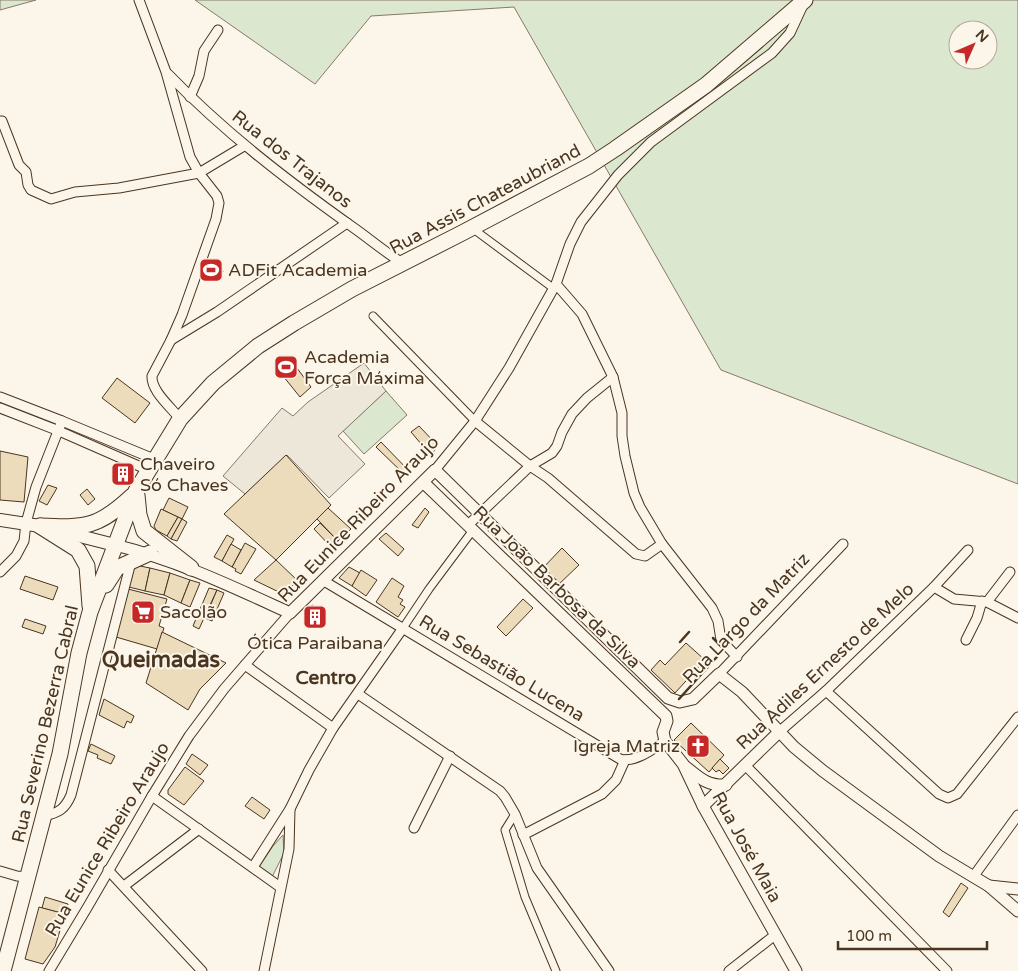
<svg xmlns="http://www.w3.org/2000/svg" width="1018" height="971" font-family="'Varela Round',sans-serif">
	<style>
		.green { fill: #dce7d0; stroke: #887966; fill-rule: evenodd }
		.parking { fill: #ede7d9; stroke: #887966 }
		.building { fill: #ecdcbc; stroke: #4a3520 }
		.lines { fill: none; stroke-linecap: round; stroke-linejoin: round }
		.pedestrian-casing { stroke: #4a3520; stroke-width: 9 }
		.minor-casing { stroke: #4a3520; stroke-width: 11 }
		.tertiary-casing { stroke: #4a3520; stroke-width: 13 }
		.secondary-casing { stroke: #4a3520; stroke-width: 14 }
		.trunk-casing { stroke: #4a3520; stroke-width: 17 }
		.pedestrian { stroke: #fbf6e9; stroke-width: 7 }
		.minor { stroke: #fbf6e9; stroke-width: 9 }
		.tertiary { stroke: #fbf6e9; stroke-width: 11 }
		.secondary { stroke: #fbf6e9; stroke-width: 12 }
		.trunk { stroke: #fbf6e9; stroke-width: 15 }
		.wall { stroke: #4a3520; stroke-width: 2.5 }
		.labels { text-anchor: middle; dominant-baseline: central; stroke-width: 4; stroke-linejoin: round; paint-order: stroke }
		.street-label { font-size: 18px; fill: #4a3520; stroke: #fbf6e9 }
		.poi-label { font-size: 18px; fill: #4a3520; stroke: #fbf6e9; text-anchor: start }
		.neighbourhood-label { font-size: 19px; font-weight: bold; fill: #4a3520; stroke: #fbf6e9 }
		.district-label { font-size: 22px; font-weight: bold; fill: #4a3520; stroke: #fbf6e9 }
	</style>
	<rect width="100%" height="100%" fill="#fbf6e9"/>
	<g class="green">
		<polygon points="0,0 36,0 0,10"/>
		<path d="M195 0H1018V484L721 370 514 7 371 16 315 84ZM958 30H988V60H958Z"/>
		<polygon points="386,391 407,415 364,454 343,431"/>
		<polygon points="283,835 284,853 272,877 259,867 273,846"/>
	</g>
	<polygon class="parking" points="364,363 386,391 338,436 365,464 329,498 287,455 245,494 223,476 282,408 293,416 308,402"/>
	<g class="building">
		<polygon points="203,263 223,271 220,278 199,270"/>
		<polygon points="291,360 311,387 300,397 279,371"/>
		<polygon points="117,378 150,403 135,423 102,398"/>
		<polygon points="419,426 438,446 430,456 421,447 422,445 411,432"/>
		<polygon points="381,442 411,473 407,477 376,447"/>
		<polygon points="0,451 28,457 24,502 0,500"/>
		<polygon points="286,455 331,505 276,560 224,514"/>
		<polygon points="48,485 57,488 47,505 39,501"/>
		<polygon points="87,489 95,499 88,505 80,495"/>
		<polygon points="169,498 188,507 182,519 163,510"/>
		<polygon points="328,508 351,529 338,541 317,519"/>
		<polygon points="425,508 429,512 418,528 412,525"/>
		<polygon points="161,509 178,517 167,536 156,530 154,526"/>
		<polygon points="178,517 182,519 171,539 167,536"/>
		<polygon points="182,519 187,522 177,541 171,539"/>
		<polygon points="320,523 338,541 332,548 314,529"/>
		<polygon points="386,533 404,549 398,556 379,539"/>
		<polygon points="227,535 234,539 222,561 214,557"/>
		<polygon points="245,543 256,549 241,574 235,571 236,569 232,567"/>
		<polygon points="231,544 241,550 232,567 222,561"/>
		<polygon points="562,548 579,565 558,585 542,569"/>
		<polygon points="276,560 298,581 283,594 254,580"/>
		<polygon points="135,565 150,568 145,591 129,587"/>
		<polygon points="349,567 360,573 352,586 339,578"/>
		<polygon points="150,568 170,573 164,595 145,591"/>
		<polygon points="361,570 377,580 366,596 352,586"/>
		<polygon points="170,573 190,580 181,603 164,595"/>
		<polygon points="25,576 58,587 53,600 20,589"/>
		<polygon points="392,578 404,586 398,597 403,600 400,604 405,607 398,617 376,602"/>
		<polygon points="190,580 200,583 190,607 181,603"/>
		<polygon points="209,588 217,590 199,629 193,626"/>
		<polygon points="128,589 167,599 159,626 164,628 157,649 116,637"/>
		<polygon points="217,590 224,593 212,621 205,618"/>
		<polygon points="523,599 533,608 506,636 497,627"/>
		<polygon points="312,605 322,611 316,622 306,612"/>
		<polygon points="25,619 46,626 43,634 22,627"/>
		<polygon points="162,632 226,663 200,689 188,710 146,683"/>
		<polygon points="686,643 705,660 675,693 651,670 660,660 665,665"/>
		<polygon points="104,699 134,716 131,723 127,721 124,728 99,715"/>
		<polygon points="691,723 724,755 709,772 674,740"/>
		<polygon points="91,744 115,756 111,764 97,758 98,755 88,751"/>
		<polygon points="192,754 208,765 200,775 186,764"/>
		<polygon points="720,759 729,768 723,774 719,770 716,772 712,768"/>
		<polygon points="185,767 204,781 184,805 168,794 168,790"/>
		<polygon points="252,797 270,810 264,819 245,806"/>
		<polygon points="961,883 968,888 949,917 943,912"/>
		<polygon points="45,897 68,904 65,914 42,908"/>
		<polygon points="39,907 65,914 55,947 43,964 25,959"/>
	</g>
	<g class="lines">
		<g class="pedestrian-casing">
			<g id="pedestrian">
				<polyline points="472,228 553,288"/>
				<polyline points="373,316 475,421"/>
				<polyline points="403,628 429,589 473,530"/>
				<polyline points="515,814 505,830 525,897 556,971"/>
			</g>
		</g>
		<g class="minor-casing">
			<g id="minor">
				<path d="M139 0 166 72 190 157 199 173 217 196 219 203 216 219 182 315 171 340 152 376C151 391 171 407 180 419"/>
				<path d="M168 74C224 132 288 181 354 228 371 240 386 253 404 264"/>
				<polyline points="190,97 199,76 204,51 218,30"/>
				<polyline points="0,121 2,121 19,165 26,172 28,185 31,190 51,199 75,192 119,188 199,173 244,146"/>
				<polyline points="556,284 582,314 613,377 622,413 622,436 625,456 634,493 640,507 662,544 712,608 718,621 721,640 737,657"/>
				<polyline points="171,340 217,312 347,223"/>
				<polyline points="0,397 62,421 154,459"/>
				<polyline points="0,408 59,431 148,470"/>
				<polyline points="475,421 530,466 548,478 636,554 645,556 662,544"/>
				<polyline points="435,470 475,421 509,368 556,284 570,244 581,222 618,175 651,142 772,53 790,33 803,5"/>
				<polyline points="468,525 530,466 552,453 557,446 562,432 572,414 587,398 613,377"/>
				<polyline points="0,572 16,556 24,541 26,523 36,487 62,421"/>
				<path d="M324 581 620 759C635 763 653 749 665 741"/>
				<polyline points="934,587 954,599 987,602 1018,618"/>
				<polyline points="987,602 1010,572"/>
				<polyline points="966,640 977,618 982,601"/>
				<polyline points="245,665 333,728"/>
				<polyline points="719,674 843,544"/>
				<polyline points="826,691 939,794 948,798 957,794 1018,717"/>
				<polyline points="358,694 500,791 505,797 515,814 537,868 609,971"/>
				<polyline points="779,732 826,691 934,587 968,550"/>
				<polyline points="745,765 947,971"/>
				<polyline points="152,796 280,887"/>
				<path d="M43 816C59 813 65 809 71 795L131 562"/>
				<polyline points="414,828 450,756"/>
				<polyline points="523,835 602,794 616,780 625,760"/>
				<polyline points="253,867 290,809 309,770 333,728 403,628"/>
				<polyline points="108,870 202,971"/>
				<polyline points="0,871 17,876 28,877"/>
				<polyline points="973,877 1018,815"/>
				<polyline points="124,886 199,829"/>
				<polyline points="49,971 87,908 152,796 189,736 224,689 290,613"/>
				<polyline points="264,971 289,849 290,809"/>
				<polyline points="729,971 775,935"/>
			</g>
		</g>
		<g class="tertiary-casing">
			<g id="tertiary">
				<polyline points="424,483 666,716 667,721 663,732 665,741 683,764 703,806 796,971"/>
				<path d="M115 545C177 560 233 587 290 613L435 470 668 698 680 702 693 699 719 674 742 692 794 747 823 771 939 856 989 886 1018 911"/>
				<path d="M686 767C700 778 707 786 726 785"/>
				<polyline points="703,806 779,732"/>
				<polyline points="989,886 1018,889"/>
			</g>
		</g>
		<g class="secondary-casing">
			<polyline id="secondary" points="0,520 40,526 115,545"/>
		</g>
		<g class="trunk-casing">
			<g id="trunk">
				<polyline points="137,495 139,515 144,531 191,568"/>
				<polyline points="40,526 78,550 87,566 90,606"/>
				<path d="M40 526C85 528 98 528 132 496"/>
				<polyline points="106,585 117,568 150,553"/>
				<polyline points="3,971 60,754 79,653 90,612 136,491 180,419 213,383 258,346 294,323 352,289 462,233 589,166 615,149 706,85 805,0"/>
			</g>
		</g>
		<use href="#pedestrian" class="pedestrian"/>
		<use href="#minor" class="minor"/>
		<use href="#tertiary" class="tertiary"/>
		<use href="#secondary" class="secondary"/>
		<use href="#trunk" class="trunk"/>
		<g class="wall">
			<polyline points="680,642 689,632"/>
			<polyline points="679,699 724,649 713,638"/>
		</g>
	</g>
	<defs>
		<g id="stadium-square" transform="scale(1.25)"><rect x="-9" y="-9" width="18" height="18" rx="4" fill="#c62828" stroke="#fbf6e9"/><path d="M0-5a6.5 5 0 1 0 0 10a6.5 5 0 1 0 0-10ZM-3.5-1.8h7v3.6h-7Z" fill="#fff"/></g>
		<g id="building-square" transform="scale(1.25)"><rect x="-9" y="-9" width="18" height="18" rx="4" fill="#c62828" stroke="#fbf6e9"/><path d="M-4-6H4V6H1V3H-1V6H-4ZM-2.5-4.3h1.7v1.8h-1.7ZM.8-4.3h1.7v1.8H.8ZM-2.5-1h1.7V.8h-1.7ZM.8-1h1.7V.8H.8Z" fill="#fff"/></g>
		<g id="supermarket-square" transform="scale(1.25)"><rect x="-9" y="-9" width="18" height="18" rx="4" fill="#c62828" stroke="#fbf6e9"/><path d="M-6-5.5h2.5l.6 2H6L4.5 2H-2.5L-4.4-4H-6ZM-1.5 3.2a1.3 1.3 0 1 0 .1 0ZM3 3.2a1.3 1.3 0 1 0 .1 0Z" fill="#fff"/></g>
		<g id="church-square" transform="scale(1.25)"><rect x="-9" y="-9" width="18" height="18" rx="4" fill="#c62828" stroke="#fbf6e9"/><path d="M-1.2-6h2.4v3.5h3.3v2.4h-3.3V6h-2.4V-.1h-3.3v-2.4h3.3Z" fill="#fff"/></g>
	</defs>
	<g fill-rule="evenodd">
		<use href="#stadium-square" x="211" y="270"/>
		<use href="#stadium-square" x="286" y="367"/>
		<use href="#building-square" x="123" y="474"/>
		<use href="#supermarket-square" x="143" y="612"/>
		<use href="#building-square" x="315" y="617"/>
		<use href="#church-square" x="698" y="746"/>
	</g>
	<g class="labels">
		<g class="street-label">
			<text transform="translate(292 159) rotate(38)">Rua dos Trajanos</text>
			<text transform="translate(485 199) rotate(-28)">Rua Assis Chateaubriand</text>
			<text transform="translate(358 519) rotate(-46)">Rua Eunice Ribeiro Araujo</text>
			<text transform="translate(557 587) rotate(44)">Rua João Barbosa da Silva</text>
			<text transform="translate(746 618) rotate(-46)">Rua Largo da Matriz</text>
			<text transform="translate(825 666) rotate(-43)">Rua Adiles Ernesto de Melo</text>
			<text transform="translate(502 668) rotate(31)">Rua Sebastião Lucena</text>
			<text transform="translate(45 724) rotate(-77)">Rua Severino Bezerra Cabral</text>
			<text transform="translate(107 839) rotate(-59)">Rua Eunice Ribeiro Araujo</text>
			<text transform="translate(747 847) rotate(61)">Rua José Maia</text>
		</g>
		<g class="poi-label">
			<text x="228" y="270">ADFit Academia</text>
			<text x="304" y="357">Academia<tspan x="304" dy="21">Força Máxima</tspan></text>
			<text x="140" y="464">Chaveiro<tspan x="140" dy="21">Só Chaves</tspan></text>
			<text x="160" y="612">Sacolão</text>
			<text x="315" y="643" text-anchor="middle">Ótica Paraibana</text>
			<text x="680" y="746" text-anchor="end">Igreja Matriz</text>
		</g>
		<g class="neighbourhood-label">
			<text x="326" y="678">Centro</text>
		</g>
		<g class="district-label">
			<text x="161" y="660">Queimadas</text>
		</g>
	</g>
	<g transform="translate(973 45) rotate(45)"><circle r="24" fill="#fbf6e9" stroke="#b4a999"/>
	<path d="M0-4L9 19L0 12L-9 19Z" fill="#c62828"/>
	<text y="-8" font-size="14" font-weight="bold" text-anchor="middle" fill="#4a3520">N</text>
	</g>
	<path d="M838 941v8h149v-8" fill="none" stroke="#4a3520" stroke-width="2.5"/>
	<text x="846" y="941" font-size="15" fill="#4a3520" stroke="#fbf6e9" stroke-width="4" paint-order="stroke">100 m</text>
</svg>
